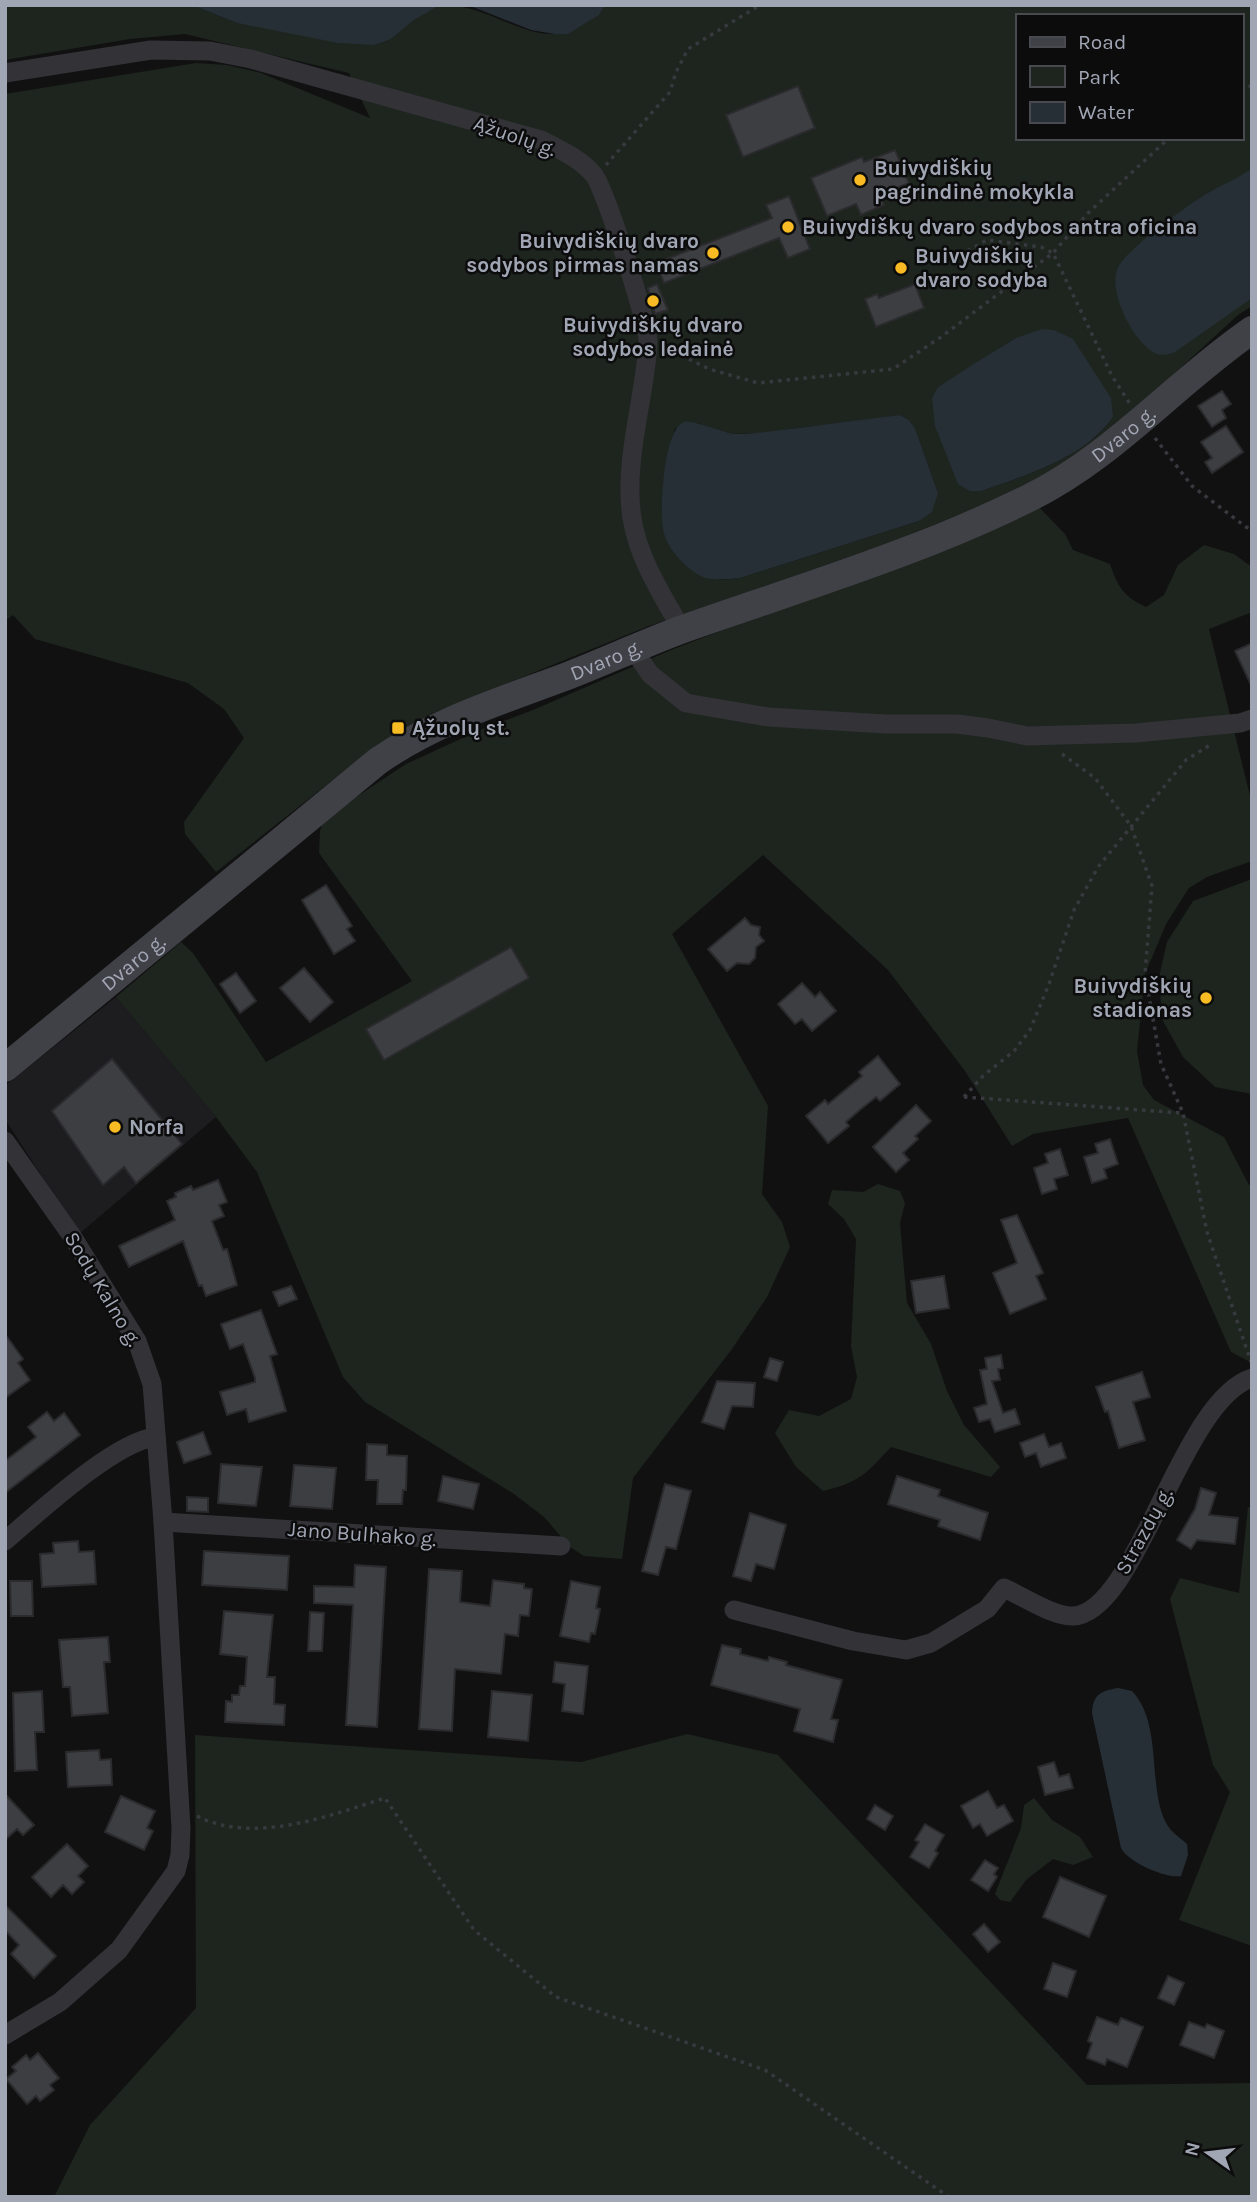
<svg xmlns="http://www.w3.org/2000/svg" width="1257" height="2202" font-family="Karla,sans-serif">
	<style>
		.built { fill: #1d1d1f }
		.green { fill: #1d251e; fill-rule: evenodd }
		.water { fill: #272f36 }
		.building { fill: #3d3e42; stroke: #2b2b2e; stroke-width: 2 }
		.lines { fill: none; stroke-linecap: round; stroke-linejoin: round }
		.path { stroke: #38393e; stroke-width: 3.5; stroke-dasharray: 3.5 5; stroke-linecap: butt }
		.minor { stroke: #323237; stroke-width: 19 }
		.secondary { stroke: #404147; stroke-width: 28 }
		.poi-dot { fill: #f8bb23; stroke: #0c0c0d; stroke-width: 2.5 }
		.labels { text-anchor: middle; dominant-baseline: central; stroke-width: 5; stroke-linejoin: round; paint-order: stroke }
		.street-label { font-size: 21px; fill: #a1a6b4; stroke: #0c0c0d }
		.poi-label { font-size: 21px; font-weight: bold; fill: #a1a6b4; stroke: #0c0c0d; text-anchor: start }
	</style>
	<rect width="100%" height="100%" fill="#111112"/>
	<polygon class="built" points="116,997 216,1117 79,1234 5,1119 5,1086"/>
	<g class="green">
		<path d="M5 5H192L237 23 391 39C405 28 422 10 440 6 489 0 535 54 581 26 591 20 598 16 605 5H1252V306L1238 315 1149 397 1077 459 1005 496 892 542 649 626 429 715 362 757 216 872 185 834 184 822 244 738 224 709 188 683 35 639 13 615 5 621V94L196 63 227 65 261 73 370 118 349 73 185 34 130 39 5 60ZM1017 16H1241V138H1017ZM1016 338 1113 417C1086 458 1025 475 982 491L938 387ZM900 415 909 420 915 428 938 493 919 521 740 578 719 580 663 486 668 452 675 429 697 423 714 430 734 434 760 433Z"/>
		<path d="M1037 505 1065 534 1073 550 1110 564C1118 587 1123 596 1146 607L1164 595 1178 565 1204 545 1234 554 1252 567V612L1209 629 1252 804V861L1207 877 1189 888 1166 924 1145 974 1137 1051 1143 1085 1154 1100 1224 1137 1249 1185 1252 1184V1363L1231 1352 1128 1118 1033 1134 1012 1146 965 1071 888 970 763 855 672 934 768 1106 762 1194 782 1222 790 1247 767 1297 732 1349 633 1478 622 1559 584 1556 570 1547 544 1517 514 1494 365 1402 343 1377 257 1172 216 1117 116 997 181 942 193 953 266 1062 412 981 319 853 320 831 323 821 335 811 406 764 480 730 533 710 671 650 818 593 949 549Z"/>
		<polygon points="1252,879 1252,1094 1215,1087 1183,1057 1162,1019 1159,977 1167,942 1193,901"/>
		<path d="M878 1184 900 1191 905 1203 900 1223 907 1303 931 1344 947 1391 964 1425 1000 1467 991 1477 891 1447C866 1474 860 1482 823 1491L796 1467 775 1433 789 1410 819 1416 851 1399 857 1377 851 1346 856 1239 844 1219 828 1204 832 1190 863 1192Z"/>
		<polygon points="1248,1507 1252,1508 1252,1946 1179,1920 1230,1792 1213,1765 1170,1599 1180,1578 1239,1593"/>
		<polygon points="687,1734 778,1755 1087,2085 1252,2083 1252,2197 54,2197 90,2125 196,2008 195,1735 581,1762"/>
		<polygon points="1034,1798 1052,1820 1080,1837 1093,1857 1073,1865 1053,1859 1026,1880 1010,1902 1000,1900 995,1894 1021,1828 1024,1805"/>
	</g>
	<g class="water">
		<polygon points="192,5 453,5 438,6 414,20 391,39 374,45 338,43 237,23"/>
		<polygon points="468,5 605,5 599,15 568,34 555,34 531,30"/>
		<path d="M1252 168V298L1175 352C1158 359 1150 352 1139 339 1127 325 1110 290 1117 270 1122 252 1191 202 1210 192 1223 184 1240 178 1252 168Z"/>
		<path d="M1042 329 1054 330 1073 339 1111 398 1113 417C1085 458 1026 475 982 491H970L958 484 935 426 932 398 938 387 972 365 1016 338Z"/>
		<path d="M900 415 909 420 915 428 938 493 932 512 919 521 740 578C728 579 714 581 703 577 686 569 666 548 663 529 660 508 663 430 684 422 691 419 723 433 735 434 757 434 778 430 799 428 833 423 867 419 900 415Z"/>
		<path d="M1118 1688 1132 1691C1165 1725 1145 1796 1170 1829 1175 1835 1182 1839 1187 1844L1188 1855 1181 1876C1166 1879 1128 1862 1121 1848L1092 1713C1093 1694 1101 1691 1118 1688Z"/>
	</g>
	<g class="building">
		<polygon points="798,86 815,128 743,157 726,115"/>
		<polygon points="895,150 909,183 880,195 884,205 861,215 856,204 827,216 811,178 862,157 864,162"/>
		<polygon points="789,196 810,249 788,258 779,238 664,283 656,263 772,218 766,205"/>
		<polygon points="657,284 668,310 655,314 648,288"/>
		<polygon points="915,284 924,308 876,327 865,299 877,294 879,298"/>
		<polygon points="1222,391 1231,404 1222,410 1226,418 1212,427 1198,406"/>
		<polygon points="1226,426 1243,452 1212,473 1205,462 1212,458 1201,442"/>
		<polygon points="1252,643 1252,687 1235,651"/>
		<polygon points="326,885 352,926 347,929 355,941 334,954 302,900"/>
		<polygon points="745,918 751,925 760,927 759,935 764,941 756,947 755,958 749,964 737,963 727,971 708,949"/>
		<polygon points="511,947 529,978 384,1060 366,1029"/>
		<polygon points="304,968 333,1002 310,1022 280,988"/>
		<polygon points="236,973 256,1001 240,1013 220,984"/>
		<polygon points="802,983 815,997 820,992 836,1011 812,1031 802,1019 795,1024 778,1004"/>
		<polygon points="878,1056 900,1084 880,1101 876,1097 861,1109 846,1122 849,1126 828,1143 806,1116 825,1100 828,1104 862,1076 859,1072"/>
		<polygon points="112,1059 182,1144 136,1183 124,1167 103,1185 52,1111"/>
		<polygon points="916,1105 931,1121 915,1136 918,1139 903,1153 909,1160 896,1172 873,1147"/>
		<polygon points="1110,1139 1118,1164 1104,1169 1107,1178 1092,1183 1084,1157 1098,1153 1095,1144"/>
		<polygon points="1060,1149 1068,1175 1054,1179 1057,1189 1042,1194 1034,1168 1048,1163 1045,1154"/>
		<polygon points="218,1180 227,1202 219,1205 224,1216 212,1221 223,1250 227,1249 237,1285 206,1296 202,1285 199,1286 183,1241 129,1267 119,1246 175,1220 167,1201 176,1197 175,1193 191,1186 193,1190"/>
		<polygon points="1017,1215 1043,1273 1036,1276 1046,1299 1010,1314 993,1273 1017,1263 1001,1220"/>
		<polygon points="944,1276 949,1308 916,1313 911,1281"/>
		<polygon points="291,1286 297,1299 279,1306 273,1292"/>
		<polygon points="261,1310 277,1354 270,1356 286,1411 249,1422 246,1409 227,1415 220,1392 255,1382 255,1378 243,1344 230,1349 221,1324"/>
		<polygon points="5,1334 23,1359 18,1363 30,1380 5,1398"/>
		<polygon points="1001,1355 1003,1368 998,1369 1000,1380 992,1381 1003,1413 1015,1409 1020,1424 995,1432 990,1419 979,1422 974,1408 987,1404 980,1370 987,1369 985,1358"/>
		<polygon points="770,1358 783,1362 777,1381 764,1377"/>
		<polygon points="1142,1372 1150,1397 1133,1402 1145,1440 1119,1448 1108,1411 1105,1412 1096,1387"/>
		<polygon points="717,1381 755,1383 753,1407 732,1406 724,1429 702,1422"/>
		<polygon points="47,1412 54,1421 64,1413 80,1435 5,1493 5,1461 36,1437 28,1427"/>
		<polygon points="203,1432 211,1454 184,1463 177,1442"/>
		<polygon points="1044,1434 1049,1447 1061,1443 1066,1458 1041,1467 1036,1453 1025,1457 1020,1443"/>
		<polygon points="367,1444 387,1445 387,1455 407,1456 406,1490 403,1490 402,1504 377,1504 378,1480 366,1480"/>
		<polygon points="221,1464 262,1467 256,1506 218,1503"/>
		<polygon points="294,1465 336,1468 332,1509 290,1506"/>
		<polygon points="443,1476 479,1484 473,1509 438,1501"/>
		<polygon points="897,1476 940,1490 938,1496 988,1513 980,1540 938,1526 940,1520 888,1504"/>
		<polygon points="665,1484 691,1491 676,1549 666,1547 658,1575 642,1571"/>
		<polygon points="1201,1488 1216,1493 1209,1515 1238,1518 1235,1544 1197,1540 1191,1549 1177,1540 1195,1509"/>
		<polygon points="187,1497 208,1498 208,1512 187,1511"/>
		<polygon points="750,1513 786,1525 774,1569 756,1564 751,1581 733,1576"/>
		<polygon points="78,1541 79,1552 94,1551 96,1584 42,1587 40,1554 54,1553 53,1543"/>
		<polygon points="204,1551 289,1556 287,1590 202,1585"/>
		<polygon points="355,1565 386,1567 377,1727 346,1725 353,1605 314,1603 314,1586 354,1587"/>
		<polygon points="429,1569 462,1571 460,1602 490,1606 493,1580 524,1584 524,1588 532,1589 529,1616 520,1615 518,1636 505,1634 501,1674 455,1669 452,1731 419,1729"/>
		<polygon points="10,1581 32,1581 33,1616 11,1616"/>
		<polygon points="571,1581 600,1587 596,1608 600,1609 595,1634 591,1633 589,1642 560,1636"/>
		<polygon points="224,1611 273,1615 267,1677 275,1677 274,1704 285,1705 284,1725 225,1722 226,1701 232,1702 232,1695 239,1695 240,1686 245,1686 247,1657 220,1654"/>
		<polygon points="310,1612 324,1613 322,1651 308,1651"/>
		<polygon points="108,1637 110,1662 104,1662 108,1713 72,1716 70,1687 63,1687 59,1640"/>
		<polygon points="722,1645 741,1649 740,1654 768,1661 769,1657 787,1662 786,1665 842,1680 831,1719 838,1720 833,1742 794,1731 800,1709 711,1685"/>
		<polygon points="555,1662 588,1666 583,1714 562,1711 565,1684 553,1682"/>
		<polygon points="42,1691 44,1732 35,1732 37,1770 15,1771 13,1693"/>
		<polygon points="492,1691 532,1695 528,1741 488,1737"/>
		<polygon points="99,1750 100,1760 111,1759 112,1785 68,1787 66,1752"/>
		<polygon points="1054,1762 1059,1777 1069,1774 1073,1788 1045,1795 1038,1767"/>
		<polygon points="988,1791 997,1808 1004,1805 1013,1821 987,1836 980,1824 973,1828 961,1806"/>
		<polygon points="5,1794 34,1825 23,1835 17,1829 5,1840"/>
		<polygon points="121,1796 155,1811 147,1828 153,1831 144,1850 105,1832"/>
		<polygon points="875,1805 893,1816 885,1830 867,1819"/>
		<polygon points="925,1824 944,1835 935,1851 938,1853 929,1868 910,1857 919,1842 915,1840"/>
		<polygon points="67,1844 88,1866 78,1876 84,1882 72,1894 63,1885 51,1897 32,1877"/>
		<polygon points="985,1860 998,1868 994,1874 997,1877 988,1891 971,1880"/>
		<polygon points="1060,1877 1106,1896 1089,1937 1043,1917"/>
		<polygon points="5,1905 56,1956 34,1978 11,1954 19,1945 5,1930"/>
		<polygon points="984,1924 1000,1942 988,1952 973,1934"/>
		<polygon points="1053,1963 1076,1971 1067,1997 1044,1989"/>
		<polygon points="1168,1976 1184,1983 1174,2005 1158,1998"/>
		<polygon points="1097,2017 1118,2025 1121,2018 1143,2027 1127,2067 1107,2059 1105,2065 1087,2058 1092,2043 1088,2041"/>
		<polygon points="1189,2022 1205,2028 1207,2024 1224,2031 1214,2058 1180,2045"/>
		<polygon points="38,2053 59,2078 50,2085 54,2090 40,2101 36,2096 27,2104 6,2079 16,2071 12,2067 26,2055 30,2060"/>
	</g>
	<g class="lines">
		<g class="path">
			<polyline points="1241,91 1252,85"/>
			<polyline points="606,165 670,92 676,72 688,49 760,5"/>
			<polyline points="945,263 987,240 1041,247 1053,253 1112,376 1130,404"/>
			<polyline points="666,348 709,369 758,383 893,369 941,337 1053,253 1088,213 1169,138"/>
			<polyline points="1155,438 1192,486 1246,527 1252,529"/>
			<polyline points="1062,754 1095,778 1131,826 1152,886 1145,974 1161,1064 1183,1113 1207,1232 1251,1362"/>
			<polyline points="964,1097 983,1076 1014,1051 1030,1030 1049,984 1074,910 1098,867 1186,760 1210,745"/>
			<polyline points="964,1097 1182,1113"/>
			<path d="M197 1816C254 1845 328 1816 385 1798L474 1930 556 1997 765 2070 949 2197"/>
			<polyline points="1027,2197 1061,2197"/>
		</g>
		<g class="minor">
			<path d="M5 73 151 50 210 51 251 59 541 140C560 150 580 158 594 175 605 189 649 325 648 343 645 398 623 462 632 518 638 558 662 595 682 630"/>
			<polyline points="633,649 650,674 686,703 768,717 886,724 957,724 988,728 1027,736 1136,733 1240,723 1252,719"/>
			<polyline points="5,1141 72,1236 137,1341 152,1384 163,1522 181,1828 180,1855 176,1871 119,1950 60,2002 5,2035"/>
			<polyline points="163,1522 561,1546"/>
			<path d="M5 1541C38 1513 115 1441 156 1437"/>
			<path d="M734 1610 853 1641 906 1650 931 1643 987 1609 1004 1588C1022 1596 1054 1617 1073 1616 1137 1613 1181 1400 1252 1378"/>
		</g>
		<path class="secondary" id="s1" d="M5 1068 378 761C437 720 504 700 570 675 608 660 645 643 683 629 799 588 918 553 1029 498 1114 456 1175 383 1252 330"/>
	</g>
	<g class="poi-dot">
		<circle cx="860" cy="180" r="7"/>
		<circle cx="788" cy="227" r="7"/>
		<circle cx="713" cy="253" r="7"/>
		<circle cx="901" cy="268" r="7"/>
		<circle cx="653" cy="301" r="7"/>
		<rect x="391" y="721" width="14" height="14" rx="3.5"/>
		<circle cx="1206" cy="998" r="7"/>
		<circle cx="115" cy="1127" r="7"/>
	</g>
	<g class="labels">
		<g class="street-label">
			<text transform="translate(515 136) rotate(19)">Ąžuolų g.</text>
			<text stroke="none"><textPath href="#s1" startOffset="1300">Dvaro g.</textPath></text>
			<text stroke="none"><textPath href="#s1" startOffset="733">Dvaro g.</textPath></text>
			<text stroke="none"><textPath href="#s1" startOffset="166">Dvaro g.</textPath></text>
			<text transform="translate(103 1289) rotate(59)">Sodų Kalno g.</text>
			<text transform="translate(1144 1531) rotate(-61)">Strazdų g.</text>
			<text transform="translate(362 1534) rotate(4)">Jano Bulhako g.</text>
		</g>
		<g class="poi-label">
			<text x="874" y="168">Buivydiškių<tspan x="874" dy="24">pagrindinė mokykla</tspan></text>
			<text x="802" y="227">Buivydiškų dvaro sodybos antra oficina</text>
			<text x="699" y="241" text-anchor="end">Buivydiškių dvaro<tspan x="699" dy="24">sodybos pirmas namas</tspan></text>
			<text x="915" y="256">Buivydiškių<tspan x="915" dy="24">dvaro sodyba</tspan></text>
			<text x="653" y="325" text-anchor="middle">Buivydiškių dvaro<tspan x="653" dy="24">sodybos ledainė</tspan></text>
			<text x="412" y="728">Ąžuolų st.</text>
			<text x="1192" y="986" text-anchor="end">Buivydiškių<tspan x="1192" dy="24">stadionas</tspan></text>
			<text x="129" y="1127">Norfa</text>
		</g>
	</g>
	<rect width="1257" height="2202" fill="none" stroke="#a1a6b4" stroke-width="14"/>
	<rect x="1016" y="14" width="228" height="126" fill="#0c0c0d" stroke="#484a50" stroke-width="2"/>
	<rect x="1030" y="37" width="35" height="10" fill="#404147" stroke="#484a50" stroke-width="2"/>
	<text x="1078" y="49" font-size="21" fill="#a1a6b4">Road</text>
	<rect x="1030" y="66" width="35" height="21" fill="#1d251e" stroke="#484a50" stroke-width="2"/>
	<text x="1078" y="84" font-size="21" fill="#a1a6b4">Park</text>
	<rect x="1030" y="102" width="35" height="21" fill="#272f36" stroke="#484a50" stroke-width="2"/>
	<text x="1078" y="119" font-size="21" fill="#a1a6b4">Water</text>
	<g transform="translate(1208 2153) rotate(284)" stroke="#0c0c0d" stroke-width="5" paint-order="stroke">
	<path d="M0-5L12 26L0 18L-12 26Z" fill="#a1a6b4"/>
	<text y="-10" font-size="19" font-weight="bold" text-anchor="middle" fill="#a1a6b4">N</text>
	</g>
</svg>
